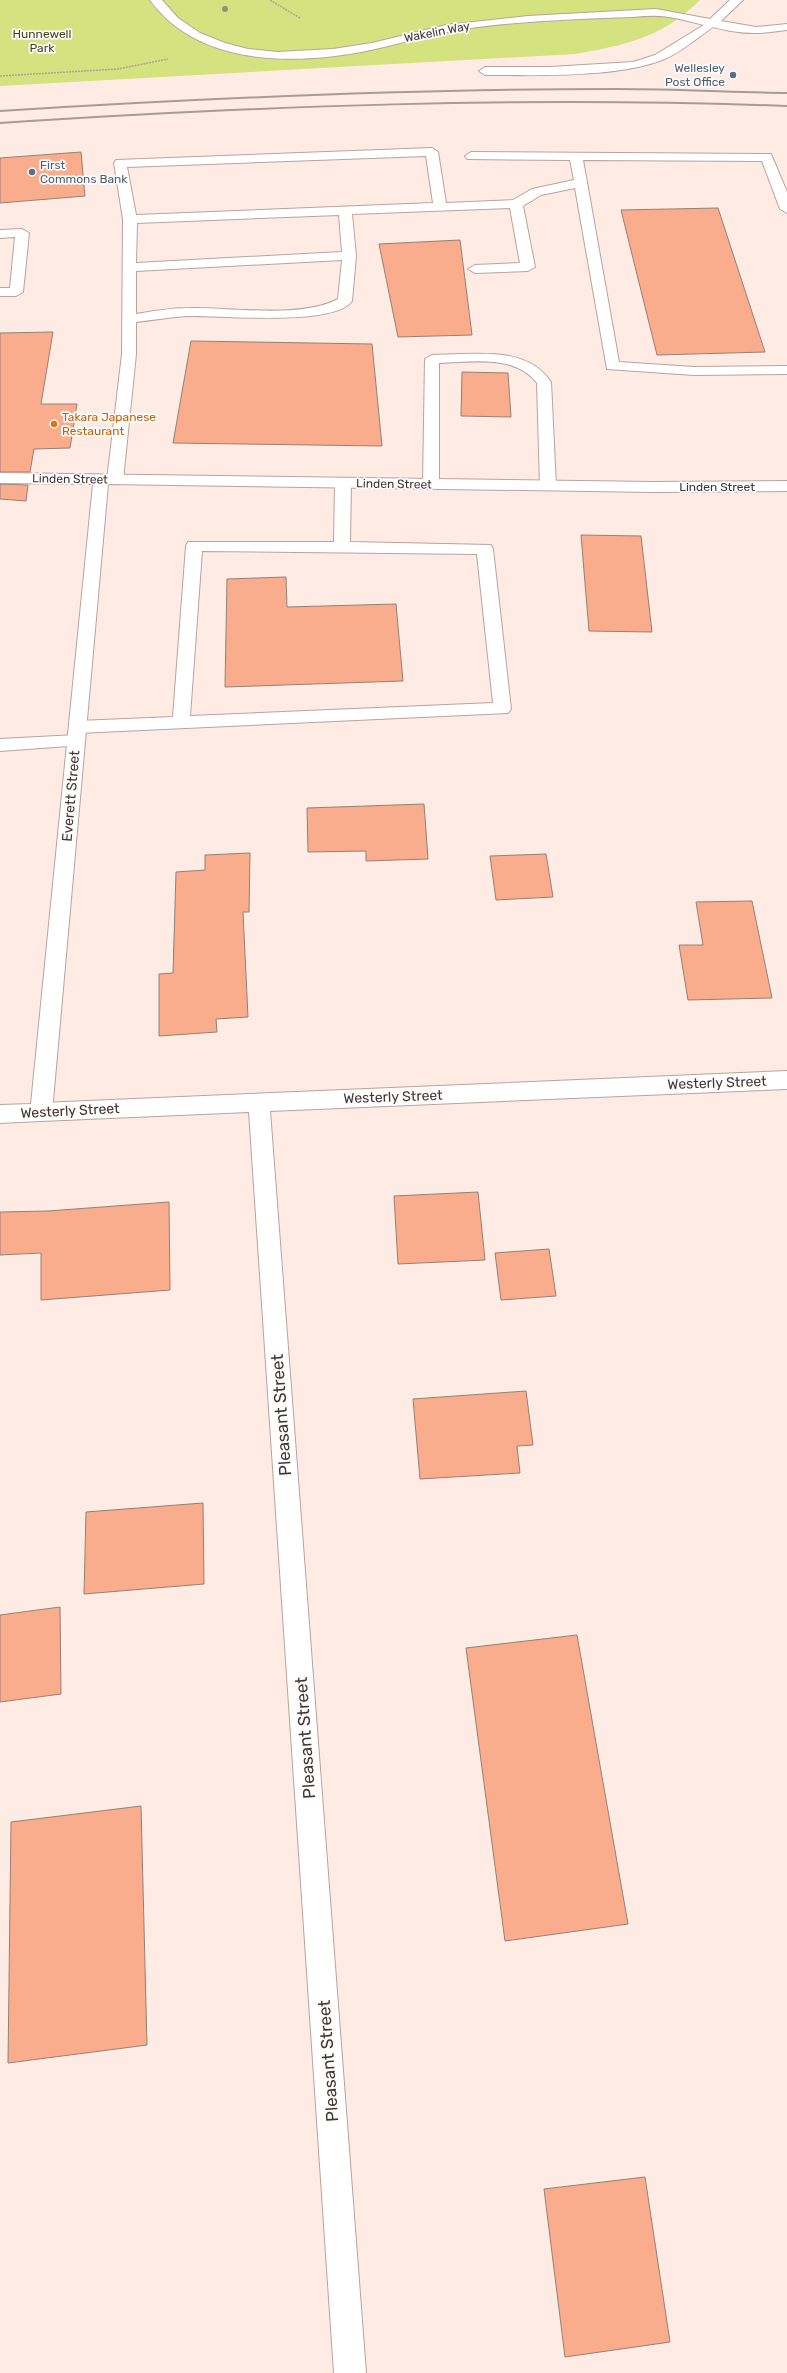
<svg xmlns="http://www.w3.org/2000/svg" width="787" height="2373" font-family="Rubik,sans-serif">
	<style>
		.green { fill: #d4e27f }
		.building { fill: #f9ad8d; stroke: #948078 }
		.lines { fill: none; stroke-linecap: round; stroke-linejoin: round }
		.service-casing { stroke: #b9a39b; stroke-width: 2 }
		.minor-casing { stroke: #b9a39b; stroke-width: 2 }
		.tertiary-casing { stroke: #b9a39b; stroke-width: 2 }
		.path { stroke: #afa19b; stroke-width: 1.5; stroke-dasharray: 2 1; stroke-linecap: butt }
		.service { fill: #fff; fill-rule: evenodd }
		.minor { fill: #fff; fill-rule: evenodd }
		.tertiary { fill: #fff; fill-rule: evenodd }
		.rail { stroke: #a89a94; stroke-width: 2 }
		.tree { fill: #959075 }
		.service-dot { fill: #5c6f8a; stroke: #fdfdfd; stroke-width: 1.5 }
		.food-dot { fill: #e8710a; stroke: #fdfdfd; stroke-width: 1.5 }
		.labels { text-anchor: middle; dominant-baseline: central; stroke-width: 3.5; stroke-linejoin: round; paint-order: stroke }
		.far-street-label { font-size: 12px; fill: #403734; stroke: #fdfdfd }
		.far-park-label { font-size: 12px; fill: #3f441b; stroke: #fdfdfd }
		.far-service-label { font-size: 12px; fill: #4e5e75; stroke: #fdfdfd; text-anchor: end }
		.far-food-label { font-size: 12px; fill: #c56008; stroke: #fdfdfd; text-anchor: start }
		.street-label { font-size: 14px; fill: #403734; stroke: #fdfdfd }
		.near-street-label { font-size: 17px; fill: #403734; stroke: #fdfdfd }
	</style>
	<rect width="100%" height="100%" fill="#feece4"/>
	<path class="green" d="M0 0H700C662 38 625 45 575 54L0 86Z"/>
	<g class="building">
		<polygon points="81,152 85,196 0,203 0,158"/>
		<polygon points="718,208 765,352 657,355 621,210"/>
		<polygon points="460,240 472,335 398,337 379,244"/>
		<polygon points="53,332 41,404 77,404 70,448 34,449 30,472 0,472 0,333"/>
		<polygon points="191,341 372,344 382,446 173,443"/>
		<polygon points="462,372 508,373 511,417 461,416"/>
		<polygon points="0,484 28,485 26,501 0,499"/>
		<polygon points="581,535 641,536 652,632 589,631"/>
		<polygon points="286,577 287,607 396,604 403,681 225,687 227,579"/>
		<polygon points="424,804 428,859 366,861 366,851 308,852 307,808"/>
		<polygon points="250,853 249,912 243,912 248,1017 216,1019 217,1032 159,1036 159,974 173,973 176,872 205,870 205,855"/>
		<polygon points="546,854 553,897 496,900 490,856"/>
		<polygon points="752,901 772,998 688,1000 679,945 703,945 696,902"/>
		<polygon points="478,1192 485,1260 398,1264 394,1196"/>
		<polygon points="169,1202 170,1290 41,1300 41,1253 0,1255 0,1212 48,1211"/>
		<polygon points="549,1249 556,1296 501,1300 495,1253"/>
		<polygon points="526,1391 533,1445 517,1446 520,1473 420,1479 413,1399"/>
		<polygon points="203,1503 204,1584 84,1594 86,1512"/>
		<polygon points="60,1607 61,1694 0,1702 0,1615"/>
		<polygon points="577,1635 628,1924 505,1941 466,1648"/>
		<polygon points="141,1806 147,2045 8,2063 11,1822"/>
		<polygon points="645,2177 670,2342 565,2357 544,2189"/>
	</g>
	<g class="lines">
		<g class="service-casing">
			<g id="service">
				<path d="M712 20 716 21 718 23 716 25C699 36 681 53 662 60 615 78 536 75 485 75L479 71 485 67H550L633 62 655 55Z"/>
				<path d="M432 148 438 152 446 203 513 200 532 189 574 180 570 160 467 159 465 156 471 152 771 154 787 192V213L780 209 762 161 583 160 619 362 694 367 787 366V374L694 375 607 369 575 188 541 195 523 206 535 267 528 271 475 273 468 269 475 265 520 263 510 208 352 214 356 256 352 301C334 327 219 315 188 316 171 317 153 320 136 322V354L123 480 121 483H109L107 480 122 354 123 219 114 163 116 160ZM426 156 433 203 136 215 127 167ZM339 215 342 252 136 263 137 223ZM342 260 338 299C301 319 231 307 188 308 171 308 154 311 136 314V271Z"/>
				<polygon points="22,229 29,233 23,292 16,296 0,296 0,288 10,288 15,237 0,238 0,230"/>
				<path d="M461 354C494 353 531 352 551 382L556 486 554 489H542L540 486 537 383C514 354 472 362 439 363V484L437 487H425L423 484 425 359 432 355Z"/>
				<path d="M343 478 349 480 351 483 350 542 491 545 493 549 511 709 508 713 78 733 72 731 69 727 72 723 78 721 173 717 186 546 188 542H334L335 483 337 480ZM202 551 477 554 493 703 190 716Z"/>
				<polygon points="76,735 82,737 85,741 82,745 0,751 0,739"/>
			</g>
		</g>
		<g class="minor-casing">
			<g id="minor">
				<path d="M150 0H162L178 18 200 33 225 43 248 49 277 52 333 49 372 43 446 25 528 16 656 9 710 19 730 0H743L721 21 756 27 787 24V30C777 31 767 33 757 33 728 34 698 22 669 17 657 15 645 16 633 17 575 19 515 21 457 30 425 35 393 46 361 52 289 65 197 65 150 0Z"/>
				<polygon points="787,1071 787,1089 270,1111 366,2373 334,2373 249,1112 41,1121 33,1118 30,1112 33,1106 41,1103"/>
			</g>
		</g>
		<g class="tertiary-casing">
			<polygon id="tertiary" points="0,473 653,482 787,481 787,491 653,492 108,484 52,1112 49,1118 41,1121 0,1123 0,1105 31,1104 93,484 0,483"/>
		</g>
		<g class="path">
			<polyline points="270,0 300,18"/>
			<polyline points="0,76 118,69 168,59"/>
		</g>
		<use href="#service" class="service"/>
		<use href="#minor" class="minor"/>
		<use href="#tertiary" class="tertiary"/>
		<g class="rail">
			<path d="M0 111C205 98 411 89 617 89 674 89 730 92 787 93"/>
			<path d="M0 123C262 106 524 96 787 106"/>
		</g>
	</g>
	<circle class="tree" cx="225" cy="9" r="3"/>
	<g class="service-dot">
		<circle cx="733" cy="75" r="4"/>
		<circle cx="32" cy="172" r="4"/>
	</g>
	<circle class="food-dot" cx="54" cy="424" r="4"/>
	<g class="labels">
		<g class="far-street-label">
			<text transform="translate(437 32) rotate(-11)">Wakelin Way</text>
			<text transform="translate(70 479) rotate(1)">Linden Street</text>
			<text transform="translate(394 484) rotate(1)">Linden Street</text>
			<text x="717" y="487">Linden Street</text>
		</g>
		<g class="far-park-label">
			<text x="42" y="34">Hunnewell<tspan x="42" dy="14">Park</tspan></text>
		</g>
		<g class="far-service-label">
			<text x="725" y="68">Wellesley<tspan x="725" dy="14">Post Office</tspan></text>
			<text x="40" y="165" text-anchor="start">First<tspan x="40" dy="14">Commons Bank</tspan></text>
		</g>
		<g class="far-food-label">
			<text x="62" y="417">Takara Japanese<tspan x="62" dy="14">Restaurant</tspan></text>
		</g>
		<g class="street-label">
			<text transform="translate(71 796) rotate(-85)">Everett Street</text>
			<text transform="translate(717 1083) rotate(-2)">Westerly Street</text>
			<text transform="translate(393 1097) rotate(-2)">Westerly Street</text>
			<text transform="translate(70 1111) rotate(-3)">Westerly Street</text>
		</g>
		<g class="near-street-label">
			<text transform="translate(281 1415) rotate(-94)">Pleasant Street</text>
			<text transform="translate(305 1738) rotate(-94)">Pleasant Street</text>
			<text transform="translate(328 2061) rotate(-94)">Pleasant Street</text>
		</g>
	</g>
</svg>
